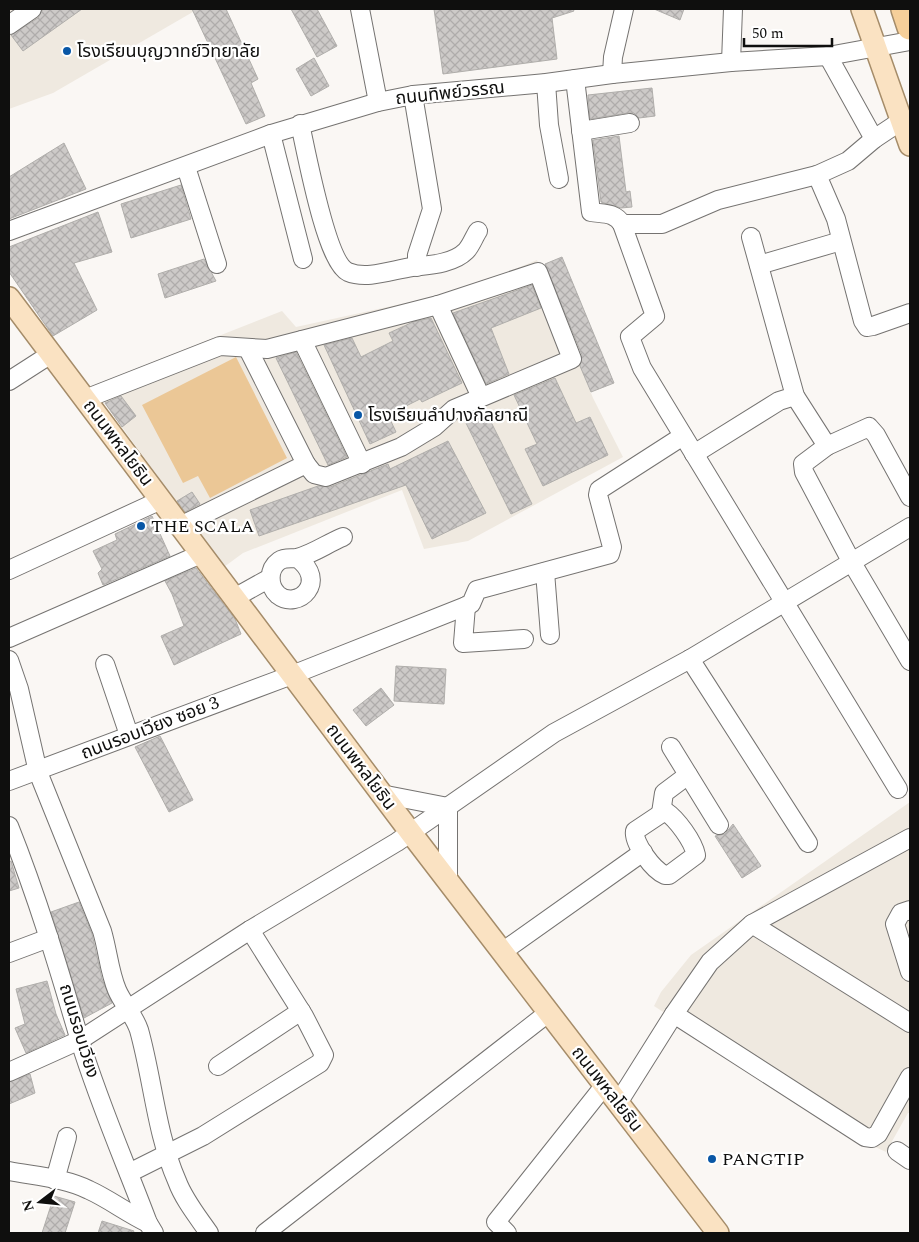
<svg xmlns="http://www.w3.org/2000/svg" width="919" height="1242" font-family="Spectral,'Noto Sans Thai',serif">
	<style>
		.built { fill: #efe9e0 }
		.green { fill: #ebc796 }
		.building { fill: url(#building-cross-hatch); stroke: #b0aeab }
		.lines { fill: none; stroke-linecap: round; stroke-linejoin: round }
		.minor-casing { stroke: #757371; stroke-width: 20 }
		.major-casing { stroke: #a58c69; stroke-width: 24 }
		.highway-casing { stroke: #a58c69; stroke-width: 28 }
		.minor { stroke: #fff; stroke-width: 18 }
		.major { stroke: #fae2c2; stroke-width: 21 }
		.highway { stroke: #f6cf9a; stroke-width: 25 }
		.poi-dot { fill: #0957a6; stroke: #fff; stroke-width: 2 }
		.labels { text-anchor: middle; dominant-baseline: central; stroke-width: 4.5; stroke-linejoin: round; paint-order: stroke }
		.poi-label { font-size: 18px; fill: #0f0f0e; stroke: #fff; text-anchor: start }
		.street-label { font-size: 18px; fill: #0f0f0e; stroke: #fff }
	</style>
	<defs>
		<pattern id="building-cross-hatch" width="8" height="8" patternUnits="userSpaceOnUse" patternTransform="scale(1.25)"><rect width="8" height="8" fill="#cdcac8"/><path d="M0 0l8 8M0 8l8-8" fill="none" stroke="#afacab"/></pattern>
	</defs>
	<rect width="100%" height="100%" fill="#faf7f4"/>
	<g class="built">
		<polygon points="9,9 198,9 53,93 9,109"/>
		<polygon points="537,260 593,398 623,457 468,541 424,549 402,490 243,553 224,567 92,386 282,311 296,327 465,290"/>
		<polygon points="910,802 910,1113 908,1113 886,1152 854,1137 654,1006 661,992 691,955"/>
	</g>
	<polygon class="green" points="236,357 287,458 210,498 198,476 183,483 142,405"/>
	<g class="building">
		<polygon points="82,9 23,51 11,35 38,18 43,9"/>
		<polygon points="192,9 226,9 258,79 251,83 265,116 246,124"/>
		<polygon points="291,9 317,9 337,46 317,57"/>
		<polygon points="434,9 573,9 574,11 552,18 557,59 443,74"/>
		<polygon points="654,9 684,9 680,20"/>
		<polygon points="314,58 329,86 311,96 296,69"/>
		<polygon points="652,88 655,116 639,118 634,113 628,113 590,119 588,95"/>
		<polygon points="619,136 626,192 630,191 632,207 621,208 601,202 593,140"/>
		<polygon points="64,143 86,189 9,219 9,177"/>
		<polygon points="181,185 191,219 131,238 121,204"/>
		<polygon points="98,212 112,252 74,263 97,310 53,336 9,272 9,247"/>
		<polygon points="562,257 614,383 591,392 580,366 582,355 545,264"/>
		<polygon points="204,259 216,281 165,298 158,274"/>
		<polygon points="532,285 541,308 491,328 509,374 486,384 453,313"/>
		<polygon points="431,318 462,383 422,402 420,399 388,415 396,432 370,444 324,345 352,338 361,357 393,341 389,333 413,322"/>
		<polygon points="296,352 347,457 328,465 276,358"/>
		<polygon points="555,378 576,423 590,417 608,455 543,486 525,449 537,444 514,395"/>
		<polygon points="121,396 136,416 122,427 105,403"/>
		<polygon points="484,408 532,504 511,514 463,417"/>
		<polygon points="448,441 486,513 432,539 406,485 259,536 250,510 318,486 330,487 388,464 390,469"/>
		<polygon points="192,492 200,504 185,512 177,501"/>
		<polygon points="152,516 170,556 103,585 98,573 102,569 93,551 117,540 115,534"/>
		<polygon points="196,568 235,619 241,634 174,665 161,636 184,626 172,594 165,581"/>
		<polygon points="396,666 446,669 444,704 394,701"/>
		<polygon points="381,688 394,705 366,726 353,710"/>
		<polygon points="160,736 193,800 169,812 135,747"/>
		<polygon points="733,824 761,866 742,878 715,836 725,834"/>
		<polygon points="11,861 19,888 9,891 9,862"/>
		<polygon points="79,902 92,934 102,979 112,1003 84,1018 51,912"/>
		<polygon points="47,981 56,1014 65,1035 26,1053 15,1028 25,1024 16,989"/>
		<polygon points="30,1074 35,1093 9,1104 9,1082"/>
		<polygon points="54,1196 75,1202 65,1233 42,1233"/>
		<polygon points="102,1221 134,1231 133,1233 98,1233"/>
	</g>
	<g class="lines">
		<g class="minor-casing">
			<g id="minor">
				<polyline points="360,9 378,102"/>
				<polyline points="9,25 32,9"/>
				<polyline points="828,56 874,139"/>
				<polyline points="731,62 733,9"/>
				<polyline points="612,74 613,57 624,9"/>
				<path d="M575 79 591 212C603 214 615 212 622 224"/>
				<polyline points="546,83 549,125 559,179"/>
				<polyline points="413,95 432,209 417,255 417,267"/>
				<path d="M300 124C306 150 326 262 348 272 367 280 392 270 412 267 429 265 453 264 466 251 471 246 474 237 478 231"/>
				<polyline points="581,131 630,123"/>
				<polyline points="271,134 303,259"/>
				<polyline points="186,167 217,264"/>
				<polyline points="817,175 836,219 863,321 867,327 873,326 910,313"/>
				<polyline points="9,231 271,134 378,102 413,95 546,83 612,74 731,62 828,56 910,41"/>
				<polyline points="751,237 795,396 827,446"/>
				<polyline points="759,265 841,241"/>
				<polyline points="438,305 481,397"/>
				<polyline points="302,340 362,464"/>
				<polyline points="248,349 306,464"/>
				<polyline points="9,381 51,354"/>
				<polyline points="85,399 220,346 267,349 438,305 538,272 572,359 454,409 434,427 401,447 326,477 314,474 306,464 180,526"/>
				<polyline points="694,454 779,401 795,396"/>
				<polyline points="910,497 876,435 869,427 827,446 803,464 804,472 851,561 910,661"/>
				<path d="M297 558C329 581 298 611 278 595 268 586 268 569 279 561 285 557 291 559 297 558 313 554 328 543 343 537"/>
				<polyline points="9,570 161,500"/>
				<polyline points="545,572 550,635"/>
				<polyline points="234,598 270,578"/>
				<polyline points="466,606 463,643 524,639"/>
				<polyline points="9,638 201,554"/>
				<polyline points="690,659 808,843"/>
				<path d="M9 660 19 689 38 772 102 931C108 951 109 971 117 990 123 1004 134 1015 139 1030 153 1080 156 1133 177 1181 184 1200 198 1217 209 1233"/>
				<polyline points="105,664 129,735"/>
				<polyline points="671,747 719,825"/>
				<polyline points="9,781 292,675 471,604 477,590 610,554 612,547 598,495 599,490 683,436"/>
				<polyline points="898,789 642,368 630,337 655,316 622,224 662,224 718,200 817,175 848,161 874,139 901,121"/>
				<polyline points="381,794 448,807 448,881"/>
				<path d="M665 811C677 819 693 841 696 855L669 875H665C653 870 633 843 635 831Z"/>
				<polyline points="661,813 664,793 688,775"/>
				<path d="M9 826C37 896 59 969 80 1041 99 1103 125 1162 148 1223L154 1233"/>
				<polyline points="910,910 901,913 895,924 910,972"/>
				<polyline points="752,924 910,838"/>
				<polyline points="502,952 643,852"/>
				<polyline points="9,953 49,938"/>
				<polyline points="674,1014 865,1137 872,1138 878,1134 910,1077"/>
				<polyline points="218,1066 301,1011"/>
				<polyline points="9,1072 80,1040 250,930 397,842 554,733 690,659 910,527"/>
				<polyline points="618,1103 674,1014 710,962 752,924 910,1023"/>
				<polyline points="897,1151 910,1160"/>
				<path d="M9 1171C35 1176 65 1178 89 1190 109 1199 127 1213 148 1223"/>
				<polyline points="129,1173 203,1136 320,1063 324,1055 304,1016 250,930"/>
				<polyline points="55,1180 67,1137"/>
				<polyline points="265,1233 548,1013"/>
				<polyline points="507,1233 496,1222 604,1086"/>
			</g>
		</g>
		<g class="major-casing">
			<g id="major">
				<polyline points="862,9 910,145"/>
				<polyline points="9,298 411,833 718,1233"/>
			</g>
		</g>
		<g class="highway-casing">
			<polyline id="highway" points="904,9 910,27"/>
		</g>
		<use href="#minor" class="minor"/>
		<use href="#major" class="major"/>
		<use href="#highway" class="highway"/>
	</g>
	<g class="poi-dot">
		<circle cx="67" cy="51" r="5"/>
		<circle cx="358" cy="415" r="5"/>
		<circle cx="141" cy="526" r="5"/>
		<circle cx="712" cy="1159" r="5"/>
	</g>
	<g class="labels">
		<g class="poi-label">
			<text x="77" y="51">โรงเรียนบุญวาทย์วิทยาลัย</text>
			<text x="368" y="415">โรงเรียนลำปางกัลยาณี</text>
			<text x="151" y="526">THE SCALA</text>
			<text x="722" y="1159">PANGTIP</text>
		</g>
		<g class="street-label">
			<text transform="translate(450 93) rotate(-6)">ถนนทิพย์วรรณ</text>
			<text transform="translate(118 443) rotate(53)">ถนนพหลโยธิน</text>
			<text transform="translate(150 728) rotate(-21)">ถนนรอบเวียง ซอย 3</text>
			<text transform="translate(361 767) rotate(53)">ถนนพหลโยธิน</text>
			<text transform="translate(79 1031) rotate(73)">ถนนรอบเวียง</text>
			<text transform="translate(607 1089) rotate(52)">ถนนพหลโยธิน</text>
		</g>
	</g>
	<rect width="919" height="1242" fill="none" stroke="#0f0f0e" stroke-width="20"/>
	<g transform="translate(40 1202) rotate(254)" stroke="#ffffff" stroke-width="4" paint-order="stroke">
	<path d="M0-4L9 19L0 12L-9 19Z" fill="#0f0f0e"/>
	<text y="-8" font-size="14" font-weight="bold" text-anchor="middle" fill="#0f0f0e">N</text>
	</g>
	<path d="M744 38v8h88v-8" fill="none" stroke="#0f0f0e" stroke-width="2.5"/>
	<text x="752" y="38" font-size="15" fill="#0f0f0e" stroke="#ffffff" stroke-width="4" paint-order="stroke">50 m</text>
</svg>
